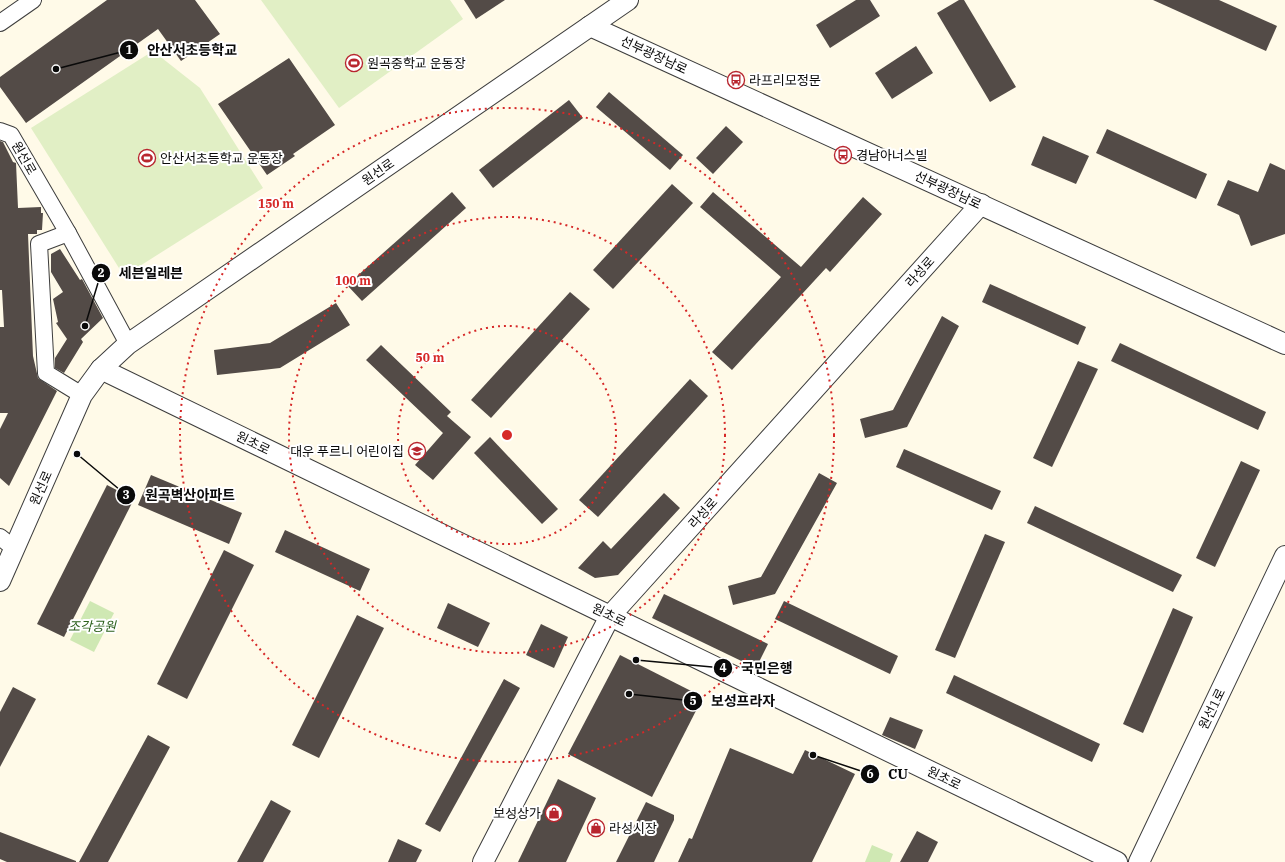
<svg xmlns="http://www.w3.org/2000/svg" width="1285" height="862" font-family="'IBM Plex Serif','Noto Sans KR',serif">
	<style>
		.green { fill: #cfe8b3 }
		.pitch { fill: #e1efc5 }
		.building { fill: #534b47 }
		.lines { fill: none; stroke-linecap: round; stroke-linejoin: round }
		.minor-casing { stroke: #3d3d3d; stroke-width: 18 }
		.tertiary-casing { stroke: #3d3d3d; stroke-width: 22 }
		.minor { stroke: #fff; stroke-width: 16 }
		.tertiary { stroke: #fff; stroke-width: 20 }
		.ring { fill: none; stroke: #d62828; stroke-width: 2; stroke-dasharray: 2 4 }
		.labels { text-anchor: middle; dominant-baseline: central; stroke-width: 4; stroke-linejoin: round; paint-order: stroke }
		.street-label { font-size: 13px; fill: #0a0a0a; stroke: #fff }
		.poi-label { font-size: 13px; fill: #0a0a0a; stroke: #fff; text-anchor: start }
		.park-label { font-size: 13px; font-style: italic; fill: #2c601c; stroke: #fff }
		.centre { fill: #d62828; stroke: #fff; stroke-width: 2 }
		.ring-label { font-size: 12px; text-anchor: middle; font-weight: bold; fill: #d62828; stroke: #fff; stroke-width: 4; stroke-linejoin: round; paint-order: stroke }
		.leader { fill: none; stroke: #0a0a0a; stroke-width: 1.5 }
		.callout-dot { fill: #0a0a0a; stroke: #fff; stroke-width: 1.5 }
		.mark-label { font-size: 12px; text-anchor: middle; font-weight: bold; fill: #fff }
		.callout-label { font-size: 14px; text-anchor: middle; font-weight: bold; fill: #0a0a0a; stroke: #fff; stroke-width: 4; stroke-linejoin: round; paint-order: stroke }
	</style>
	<rect width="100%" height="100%" fill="#fffae8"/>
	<g class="green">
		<polygon points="90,601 114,613 94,652 70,640"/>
		<polygon points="872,845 893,854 890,862 865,862"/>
	</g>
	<g class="pitch">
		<polygon points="261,0 450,0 463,19 339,108"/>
		<polygon points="153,51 200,88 263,188 124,276 31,128"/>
	</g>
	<g class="building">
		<polygon points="107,0 195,0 220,34 181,61 158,29 26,123 0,87 0,77"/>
		<polygon points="464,0 505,0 476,19"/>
		<polygon points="856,0 870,0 880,16 830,48 816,25"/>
		<polygon points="959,0 964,0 1016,87 990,102 937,13"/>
		<polygon points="1153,0 1219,0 1277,26 1266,51"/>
		<polygon points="916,46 933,73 892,99 875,73"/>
		<polygon points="289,58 335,125 293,154 295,156 267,175 218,104"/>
		<polygon points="609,92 683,155 670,170 596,107"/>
		<polygon points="569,100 583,118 493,188 479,170"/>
		<polygon points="726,126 743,142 713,174 696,158"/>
		<polygon points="1107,129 1207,174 1196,199 1096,153"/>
		<polygon points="1043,136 1089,156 1076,184 1031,165"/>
		<polygon points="0,141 3,142 13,162 16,163 18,208 41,207 41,213 43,213 42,230 37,230 37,234 28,234 33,356 38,378 57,391 9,486 0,478 0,429 8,413 0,413 0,327 4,327 2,290 0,290"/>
		<polygon points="1270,163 1285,170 1285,234 1251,246 1239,215 1217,205 1228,180 1258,192"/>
		<polygon points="672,184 693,203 613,289 593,270"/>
		<polygon points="452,192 466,208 362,301 347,285"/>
		<polygon points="713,192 801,267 863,197 882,214 830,272 826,268 732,370 712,352 781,277 700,207"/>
		<polygon points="60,249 80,280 82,279 103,318 81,339 83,342 64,373 55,368 55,358 67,339 56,323 58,322 53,299 63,292 51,272 51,254"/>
		<polygon points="990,284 1086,327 1078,345 982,302"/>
		<polygon points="570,292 590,309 491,418 471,400"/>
		<polygon points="336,303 350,325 280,368 217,375 214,350 270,343"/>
		<polygon points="942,316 959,326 907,427 865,438 860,419 893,410"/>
		<polygon points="1120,343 1266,412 1258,430 1111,361"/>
		<polygon points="381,345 451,412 447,416 471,437 433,480 415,465 443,433 366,360"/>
		<polygon points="1078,361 1098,369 1052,467 1033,458"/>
		<polygon points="690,379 708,396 598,517 579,500"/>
		<polygon points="490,437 558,509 542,524 474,453"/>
		<polygon points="904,449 1001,491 992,510 896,467"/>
		<polygon points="1241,461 1260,470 1215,567 1196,558"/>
		<polygon points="819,473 837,483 775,594 733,605 728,586 761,577"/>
		<polygon points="151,475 242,513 229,544 138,505"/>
		<polygon points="107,485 134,499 64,637 37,624"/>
		<polygon points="664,493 680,508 618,575 595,578 578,568 603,541 611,549"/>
		<polygon points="1035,506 1182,575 1173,592 1027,523"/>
		<polygon points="285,530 370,569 360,591 275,552"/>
		<polygon points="985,534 1005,542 955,658 935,650"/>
		<polygon points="224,550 254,565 187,699 157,684"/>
		<polygon points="664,594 768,644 756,668 652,618"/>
		<polygon points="784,601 898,656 890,674 775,619"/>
		<polygon points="448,603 490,623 478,647 437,628"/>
		<polygon points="1173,608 1193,617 1143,733 1123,724"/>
		<polygon points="357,615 384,628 319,758 292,745"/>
		<polygon points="541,624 568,637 554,668 526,655"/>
		<polygon points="620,655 703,697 652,797 568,754"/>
		<polygon points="954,675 1100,744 1092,762 946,693"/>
		<polygon points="504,679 520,688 440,832 425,824"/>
		<polygon points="13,687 36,699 0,767 0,712"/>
		<polygon points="890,717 923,730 915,749 882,735"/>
		<polygon points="148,735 170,747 108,862 79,862"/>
		<polygon points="730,748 793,774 805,750 855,774 812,862 678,862 689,838 692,839"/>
		<polygon points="558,779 596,798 566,862 518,862"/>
		<polygon points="271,800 291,811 263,862 237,862"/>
		<polygon points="646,802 674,815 674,820 654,862 616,862"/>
		<polygon points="917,831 938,842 928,862 900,862"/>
		<polygon points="0,832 76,861 76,862 7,862 0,859"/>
		<polygon points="398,839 422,850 416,862 388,862"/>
	</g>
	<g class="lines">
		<g class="minor-casing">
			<g id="minor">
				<polyline points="0,23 33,0"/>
				<polyline points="0,131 11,135 68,233 128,344"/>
				<polyline points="68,233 39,244 46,373 82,395"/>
				<polyline points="0,537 15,549"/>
			</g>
		</g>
		<g class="tertiary-casing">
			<g id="tertiary">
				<polyline points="590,26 1285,344"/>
				<polyline points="101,369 1117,862"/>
				<polyline points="0,581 82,395 101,369 128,344 628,0"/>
				<polyline points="483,862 610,616 981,204"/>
				<polyline points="1139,862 1285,556"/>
			</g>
		</g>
		<use href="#minor" class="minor"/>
		<use href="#tertiary" class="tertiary"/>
	</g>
	<g class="ring">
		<circle cx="507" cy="435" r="109"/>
		<circle cx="507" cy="435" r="218"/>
		<circle cx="507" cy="435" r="327"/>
	</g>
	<defs>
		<g id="stadium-ring" transform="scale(0.9)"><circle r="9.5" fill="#fff" stroke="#b8252e" stroke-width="1.5"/><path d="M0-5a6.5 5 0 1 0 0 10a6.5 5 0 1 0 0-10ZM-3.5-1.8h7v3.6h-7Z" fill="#b8252e"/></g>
		<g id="bus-ring" transform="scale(0.9)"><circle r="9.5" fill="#fff" stroke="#b8252e" stroke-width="1.5"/><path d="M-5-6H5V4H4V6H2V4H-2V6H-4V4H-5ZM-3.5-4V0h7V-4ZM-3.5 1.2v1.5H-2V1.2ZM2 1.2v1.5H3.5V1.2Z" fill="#b8252e"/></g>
		<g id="school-ring" transform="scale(0.9)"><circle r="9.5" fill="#fff" stroke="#b8252e" stroke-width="1.5"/><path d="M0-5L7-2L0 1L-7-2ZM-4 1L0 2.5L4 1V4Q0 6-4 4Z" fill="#b8252e"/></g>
		<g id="shop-ring" transform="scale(0.9)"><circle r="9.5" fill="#fff" stroke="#b8252e" stroke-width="1.5"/><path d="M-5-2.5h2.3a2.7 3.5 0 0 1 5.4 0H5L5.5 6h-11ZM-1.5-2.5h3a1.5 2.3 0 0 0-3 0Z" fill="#b8252e"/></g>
	</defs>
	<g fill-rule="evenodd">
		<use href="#stadium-ring" x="354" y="63"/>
		<use href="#bus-ring" x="736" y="80"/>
		<use href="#bus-ring" x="843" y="155"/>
		<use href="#stadium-ring" x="147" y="158"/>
		<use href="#school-ring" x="417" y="451"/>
		<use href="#shop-ring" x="554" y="813"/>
		<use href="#shop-ring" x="596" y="828"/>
	</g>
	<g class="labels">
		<g class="street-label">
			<text transform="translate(654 55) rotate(25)">선부광장남로</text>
			<text transform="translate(24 158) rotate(60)">원선로</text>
			<text transform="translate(378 172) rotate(-35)">원선로</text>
			<text transform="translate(948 190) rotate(25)">선부광장남로</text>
			<text transform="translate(920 272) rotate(-48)">라성로</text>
			<text transform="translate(253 443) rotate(26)">원초로</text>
			<text transform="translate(41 488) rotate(-66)">원선로</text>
			<text transform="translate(703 513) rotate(-48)">라성로</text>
			<text transform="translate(609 615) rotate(26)">원초로</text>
			<text transform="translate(1212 709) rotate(-64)">원선1로</text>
			<text transform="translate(944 778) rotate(26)">원초로</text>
		</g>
		<g class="poi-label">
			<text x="367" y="63">원곡중학교 운동장</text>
			<text x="749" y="80">라프리모정문</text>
			<text x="856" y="155">경남아너스빌</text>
			<text x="160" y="158">안산서초등학교 운동장</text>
			<text x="404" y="451" text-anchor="end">대우 푸르니 어린이집</text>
			<text x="541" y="813" text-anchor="end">보성상가</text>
			<text x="609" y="828">라성시장</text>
		</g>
		<g class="park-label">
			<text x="92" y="626">조각공원</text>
		</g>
	</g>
	<circle cx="507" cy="435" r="6" class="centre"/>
	<g class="ring-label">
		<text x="276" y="208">150 m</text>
		<text x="353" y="285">100 m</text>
		<text x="430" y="362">50 m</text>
	</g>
	<path class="leader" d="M56 69L129 50M85 326L101 273M77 454L126 495M636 660L723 668M629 694L693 701M813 755L870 774"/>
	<g class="callout-dot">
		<circle cx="56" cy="69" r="4"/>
		<circle cx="85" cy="326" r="4"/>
		<circle cx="77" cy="454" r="4"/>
		<circle cx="636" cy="660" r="4"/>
		<circle cx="629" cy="694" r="4"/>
		<circle cx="813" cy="755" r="4"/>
		<circle cx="129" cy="50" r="10"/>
		<circle cx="101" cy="273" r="10"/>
		<circle cx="126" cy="495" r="10"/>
		<circle cx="723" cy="668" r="10"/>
		<circle cx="693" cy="701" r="10"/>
		<circle cx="870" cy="774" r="10"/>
	</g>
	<g class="mark-label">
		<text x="129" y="54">1</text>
		<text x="101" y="277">2</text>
		<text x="126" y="499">3</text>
		<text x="723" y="672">4</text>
		<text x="693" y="705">5</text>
		<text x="870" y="778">6</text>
	</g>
	<g class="callout-label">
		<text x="192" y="55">안산서초등학교</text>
		<text x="151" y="278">세븐일레븐</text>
		<text x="190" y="500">원곡벽산아파트</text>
		<text x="767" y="673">국민은행</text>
		<text x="743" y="706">보성프라자</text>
		<text x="898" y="779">CU</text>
	</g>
</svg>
